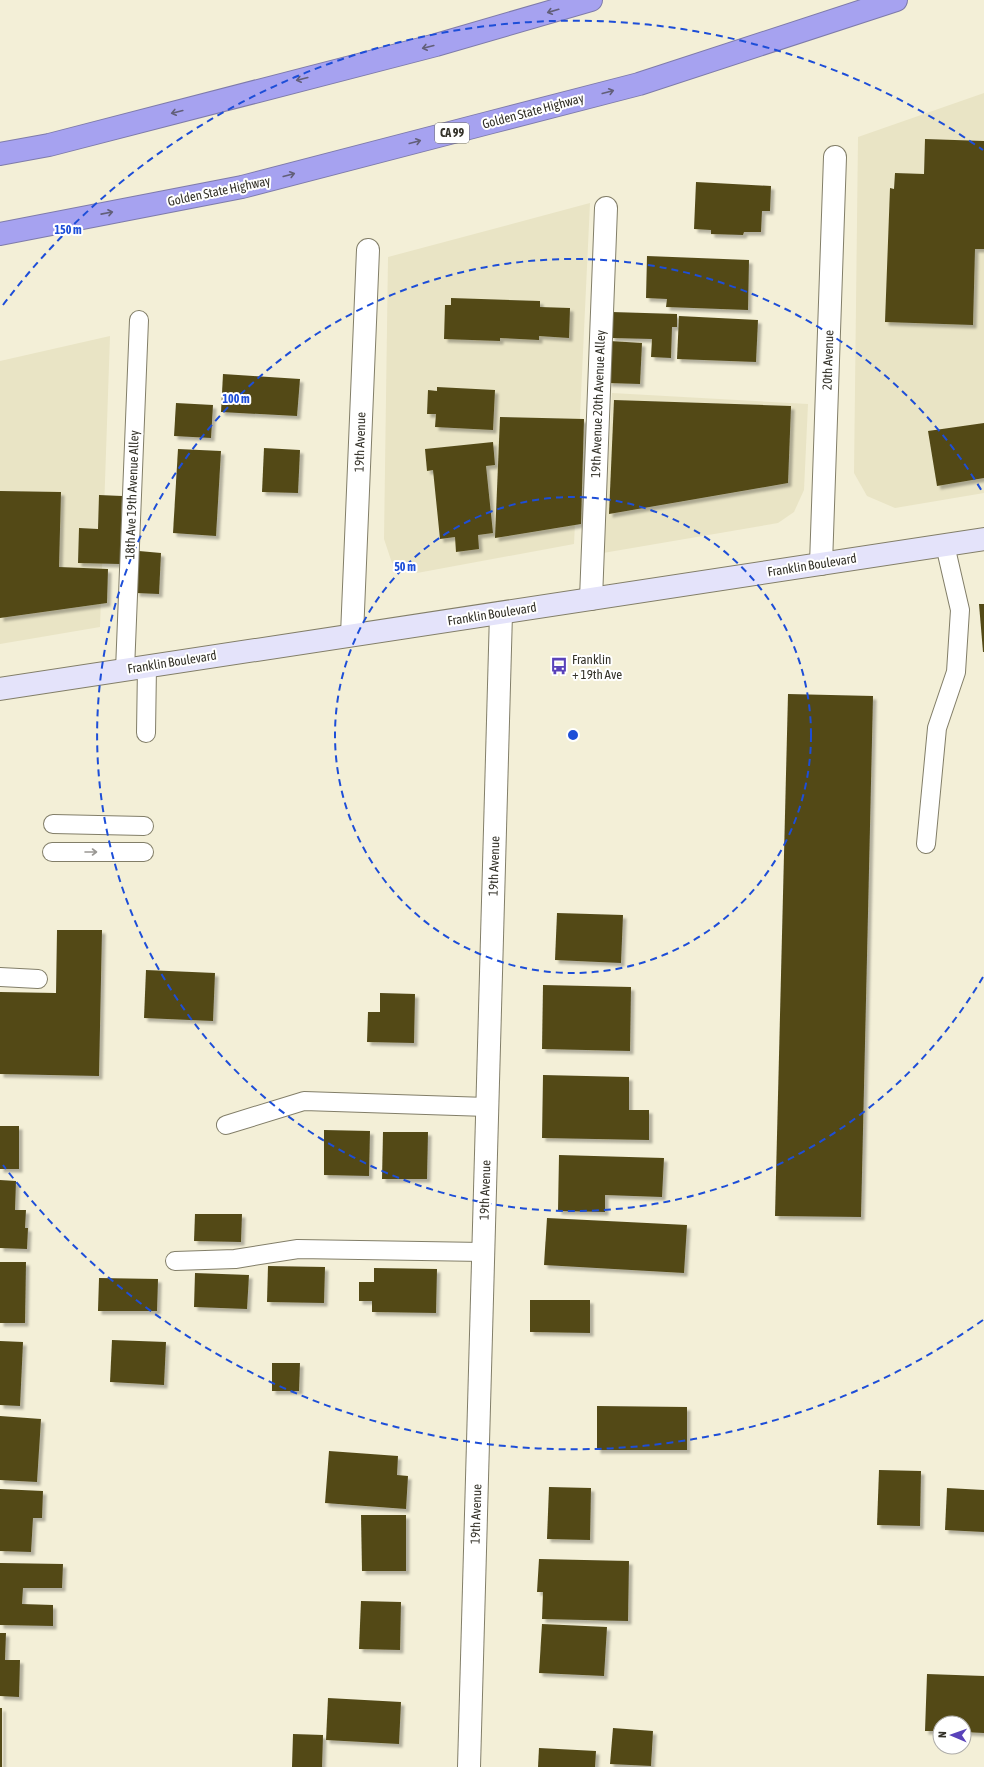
<svg xmlns="http://www.w3.org/2000/svg" width="984" height="1767" font-family="'Asap Condensed',sans-serif">
	<style>
		.built { fill: #e9e4c5 }
		.building { fill: #524919; filter: url(#shadow) }
		.lines { fill: none; stroke-linecap: round; stroke-linejoin: round }
		.service-casing { stroke: #827e68; stroke-width: 20 }
		.minor-casing { stroke: #827e68; stroke-width: 24 }
		.secondary-casing { stroke: #827e68; stroke-width: 24 }
		.motorway-casing { stroke: #7e7baa; stroke-width: 24 }
		.service { stroke: #fff; stroke-width: 18 }
		.minor { stroke: #fff; stroke-width: 22 }
		.secondary { stroke: #e4e3fa; stroke-width: 22 }
		.motorway { stroke: #a6a2f0; stroke-width: 22 }
		.oneway { stroke: #625f79 }
		.oneway2 { stroke: #9a9894 }
		.ring { fill: none; stroke: #1d4ed8; stroke-width: 2; stroke-dasharray: 7 5 }
		.labels { text-anchor: middle; dominant-baseline: central; stroke-width: 4; stroke-linejoin: round; paint-order: stroke }
		.shield { fill: #fff; stroke: #717069; stroke-width: 1 }
		.shield-label { font-size: 12px; font-weight: bold; fill: #343229 }
		.street-label { font-size: 13px; fill: #343229; stroke: #fff }
		.poi-label { font-size: 13px; fill: #343229; stroke: #fff; text-anchor: start }
		.centre { fill: #1d4ed8; stroke: #fff; stroke-width: 2 }
		.ring-label { font-size: 12px; text-anchor: middle; font-weight: bold; fill: #1d4ed8; stroke: #fff; stroke-width: 4; stroke-linejoin: round; paint-order: stroke }
	</style>
	<defs>
		<filter id="shadow"><feDropShadow dx="3.5" dy="3.5" stdDeviation="1" flood-color="#0004"/></filter>
	</defs>
	<rect width="100%" height="100%" fill="#f3efd7"/>
	<g class="built">
		<polygon points="984,93 984,493 895,508 867,496 854,473 858,137"/>
		<polygon points="590,203 574,544 417,573 392,563 384,539 388,257"/>
		<polygon points="110,336 100,627 0,644 0,361"/>
		<polygon points="612,393 808,404 804,490 794,512 778,523 603,553"/>
	</g>
	<g class="building">
		<polygon points="925,139 984,141 984,249 975,249 973,325 885,322 890,188 894,189 895,173 924,174"/>
		<polygon points="696,182 771,186 770,211 762,211 761,232 744,232 743,235 711,234 711,230 694,229"/>
		<polygon points="647,256 749,260 748,310 666,307 667,299 646,298"/>
		<polygon points="451,298 540,301 540,307 570,308 569,338 539,336 539,340 500,338 500,341 444,339 445,305 451,305"/>
		<polygon points="612,312 677,314 677,327 672,327 671,358 651,357 652,339 611,338"/>
		<polygon points="679,316 758,320 756,362 677,359"/>
		<polygon points="610,341 642,343 640,384 608,383"/>
		<polygon points="223,374 300,379 297,416 221,412"/>
		<polygon points="437,387 495,390 493,430 435,427 436,414 427,414 428,390 437,391"/>
		<polygon points="614,400 791,406 788,483 609,514"/>
		<polygon points="176,403 213,405 211,438 174,436"/>
		<polygon points="500,417 584,419 581,524 495,538"/>
		<polygon points="984,423 984,478 937,486 928,431"/>
		<polygon points="493,442 495,465 486,466 493,533 478,535 479,549 456,552 455,537 440,539 433,470 427,471 425,449"/>
		<polygon points="264,448 300,450 298,493 262,492"/>
		<polygon points="178,449 221,451 216,536 173,533"/>
		<polygon points="0,491 61,492 59,567 108,569 107,603 0,618"/>
		<polygon points="99,495 122,496 120,564 78,563 79,528 98,529"/>
		<polygon points="139,551 161,553 159,594 136,593"/>
		<polygon points="979,604 984,604 984,652 983,652"/>
		<polygon points="788,694 873,696 861,1217 775,1216"/>
		<polygon points="557,913 623,915 621,963 555,960"/>
		<polygon points="57,930 102,930 99,1076 0,1074 0,992 56,993"/>
		<polygon points="146,970 215,973 213,1021 144,1018"/>
		<polygon points="543,985 631,987 630,1051 542,1049"/>
		<polygon points="380,993 415,994 414,1043 367,1042 368,1012 380,1012"/>
		<polygon points="543,1075 629,1077 629,1110 649,1110 649,1140 542,1138"/>
		<rect x="0" y="1126" width="19" height="43"/>
		<polygon points="324,1130 370,1131 369,1176 324,1175"/>
		<polygon points="383,1132 428,1132 427,1179 382,1179"/>
		<polygon points="559,1155 664,1158 662,1197 605,1195 605,1212 558,1211"/>
		<polygon points="0,1180 16,1181 15,1210 26,1210 25,1228 28,1228 27,1249 0,1248"/>
		<polygon points="195,1214 242,1214 241,1242 194,1241"/>
		<polygon points="547,1218 687,1225 684,1273 544,1265"/>
		<polygon points="0,1262 26,1262 25,1323 0,1323"/>
		<polygon points="268,1266 325,1267 324,1303 267,1302"/>
		<polygon points="374,1268 437,1269 436,1313 372,1312 372,1301 359,1301 359,1282 374,1282"/>
		<polygon points="195,1273 249,1275 247,1309 194,1307"/>
		<polygon points="99,1278 158,1279 157,1311 98,1311"/>
		<polygon points="530,1300 590,1300 590,1333 530,1332"/>
		<polygon points="112,1340 166,1342 164,1385 110,1382"/>
		<polygon points="0,1341 23,1342 20,1406 0,1405"/>
		<polygon points="272,1363 300,1363 299,1391 272,1391"/>
		<polygon points="597,1406 687,1407 687,1450 597,1450"/>
		<polygon points="0,1416 41,1419 37,1482 0,1480"/>
		<polygon points="329,1451 398,1456 397,1475 408,1476 406,1509 325,1503"/>
		<polygon points="879,1470 921,1471 920,1526 877,1525"/>
		<polygon points="549,1487 591,1488 590,1540 547,1539"/>
		<polygon points="947,1488 984,1490 984,1532 945,1530"/>
		<polygon points="0,1489 43,1491 42,1518 33,1518 31,1552 0,1551"/>
		<polygon points="361,1515 406,1515 406,1571 362,1571"/>
		<polygon points="539,1559 629,1561 628,1621 542,1619 543,1592 537,1592"/>
		<polygon points="0,1563 63,1564 62,1588 23,1588 22,1604 53,1605 53,1626 0,1625"/>
		<polygon points="361,1601 401,1602 400,1650 359,1649"/>
		<polygon points="542,1624 607,1627 604,1676 539,1673"/>
		<polygon points="0,1633 6,1633 5,1660 20,1660 19,1697 0,1696"/>
		<polygon points="927,1674 984,1676 984,1733 964,1732 964,1723 940,1723 940,1731 925,1731"/>
		<polygon points="328,1698 401,1702 399,1744 326,1740"/>
		<rect x="0" y="1708" width="2" height="59"/>
		<polygon points="613,1728 653,1731 651,1766 610,1764"/>
		<polygon points="293,1734 323,1735 322,1767 292,1767"/>
		<polygon points="539,1748 596,1751 595,1767 538,1767"/>
	</g>
	<g class="lines">
		<g class="service-casing">
			<g id="service">
				<polyline points="125,670 139,320"/>
				<polyline points="146,733 147,666"/>
				<polyline points="53,824 144,826"/>
				<polyline points="926,844 937,728 956,672 960,610 945,545"/>
				<polyline points="52,852 144,852"/>
				<polyline points="0,977 38,979"/>
				<polyline points="226,1125 304,1101 487,1107"/>
				<polyline points="175,1261 235,1259 298,1249 483,1252"/>
			</g>
		</g>
		<g class="minor-casing">
			<g id="minor">
				<polyline points="821,564 835,157"/>
				<polyline points="591,599 606,208"/>
				<polyline points="352,635 368,250"/>
				<polyline points="469,1767 501,613"/>
			</g>
		</g>
		<g class="secondary-casing">
			<polyline id="secondary" points="0,689 984,539"/>
		</g>
		<g class="motorway-casing">
			<g id="motorway">
				<polyline points="0,154 49,145 436,45 591,0"/>
				<polyline points="0,234 242,187 492,122 639,84 896,0"/>
			</g>
		</g>
		<use href="#service" class="service"/>
		<use href="#minor" class="minor"/>
		<use href="#secondary" class="secondary"/>
		<use href="#motorway" class="motorway"/>
	</g>
	<defs><path id="oneway-shaft" d="M-6 0H5M1.5-3L5.5 0L1.5 3" fill="none" stroke-width="1.6" stroke-linecap="round" stroke-linejoin="round"/></defs>
	<g class="oneway">
		<use href="#oneway-shaft" transform="translate(553 11) rotate(164)"/>
		<use href="#oneway-shaft" transform="translate(428 47) rotate(166)"/>
		<use href="#oneway-shaft" transform="translate(302 79) rotate(166)"/>
		<use href="#oneway-shaft" transform="translate(608 92) rotate(-15)"/>
		<use href="#oneway-shaft" transform="translate(177 112) rotate(166)"/>
		<use href="#oneway-shaft" transform="translate(415 142) rotate(-15)"/>
		<use href="#oneway-shaft" transform="translate(289 175) rotate(-15)"/>
		<use href="#oneway-shaft" transform="translate(107 213) rotate(-11)"/>
	</g>
	<use class="oneway2" href="#oneway-shaft" transform="translate(91 852)"/>
	<g class="ring">
		<circle cx="573" cy="735" r="238"/>
		<path d="M983 977A476 476 0 1 1 983 493"/>
		<path d="M983 1320A714 714 0 0 1 3 1165M3 305A714 714 0 0 1 983 150"/>
	</g>
	<defs>
		<g id="bus-bare" transform="scale(1.38)"><path d="M-5-6H5V4H4V6H2V4H-2V6H-4V4H-5ZM-3.5-4V0h7V-4ZM-3.5 1.2v1.5H-2V1.2ZM2 1.2v1.5H3.5V1.2Z" fill="#5942ba" stroke="#fff" stroke-width="2.5" paint-order="stroke"/></g>
	</defs>
	<g fill-rule="evenodd">
		<use href="#bus-bare" x="559" y="666"/>
	</g>
	<g class="labels">
		<rect class="shield" x="435" y="123" width="34" height="20" rx="3"/>
		<g class="shield-label">
			<text x="452" y="133">CA 99</text>
		</g>
		<g class="street-label">
			<text transform="translate(533 111) rotate(-15)">Golden State Highway</text>
			<text transform="translate(219 191) rotate(-12)">Golden State Highway</text>
			<text transform="translate(828 360) rotate(-88)">20th Avenue</text>
			<text transform="translate(598 404) rotate(-88)">19th Avenue 20th Avenue Alley</text>
			<text transform="translate(360 442) rotate(-88)">19th Avenue</text>
			<text transform="translate(132 495) rotate(-88)">18th Ave 19th Avenue Alley</text>
			<text transform="translate(812 565) rotate(-9)">Franklin Boulevard</text>
			<text transform="translate(492 614) rotate(-9)">Franklin Boulevard</text>
			<text transform="translate(172 662) rotate(-9)">Franklin Boulevard</text>
			<text transform="translate(494 866) rotate(-88)">19th Avenue</text>
			<text transform="translate(485 1190) rotate(-88)">19th Avenue</text>
			<text transform="translate(476 1514) rotate(-88)">19th Avenue</text>
		</g>
		<g class="poi-label">
			<text x="572" y="659">Franklin<tspan x="572" dy="15">+ 19th Ave</tspan></text>
		</g>
	</g>
	<circle cx="573" cy="735" r="6" class="centre"/>
	<g class="ring-label">
		<text x="68" y="234">150 m</text>
		<text x="236" y="403">100 m</text>
		<text x="405" y="571">50 m</text>
	</g>
	<g transform="translate(952 1735) rotate(272)"><circle r="19" fill="#ffffff" stroke="#aeada9"/>
	<path d="M0-3L7 15L0 10L-7 15Z" fill="#5942ba"/>
	<text y="-6" font-size="11" font-weight="bold" text-anchor="middle" fill="#343229">N</text>
	</g>
</svg>
